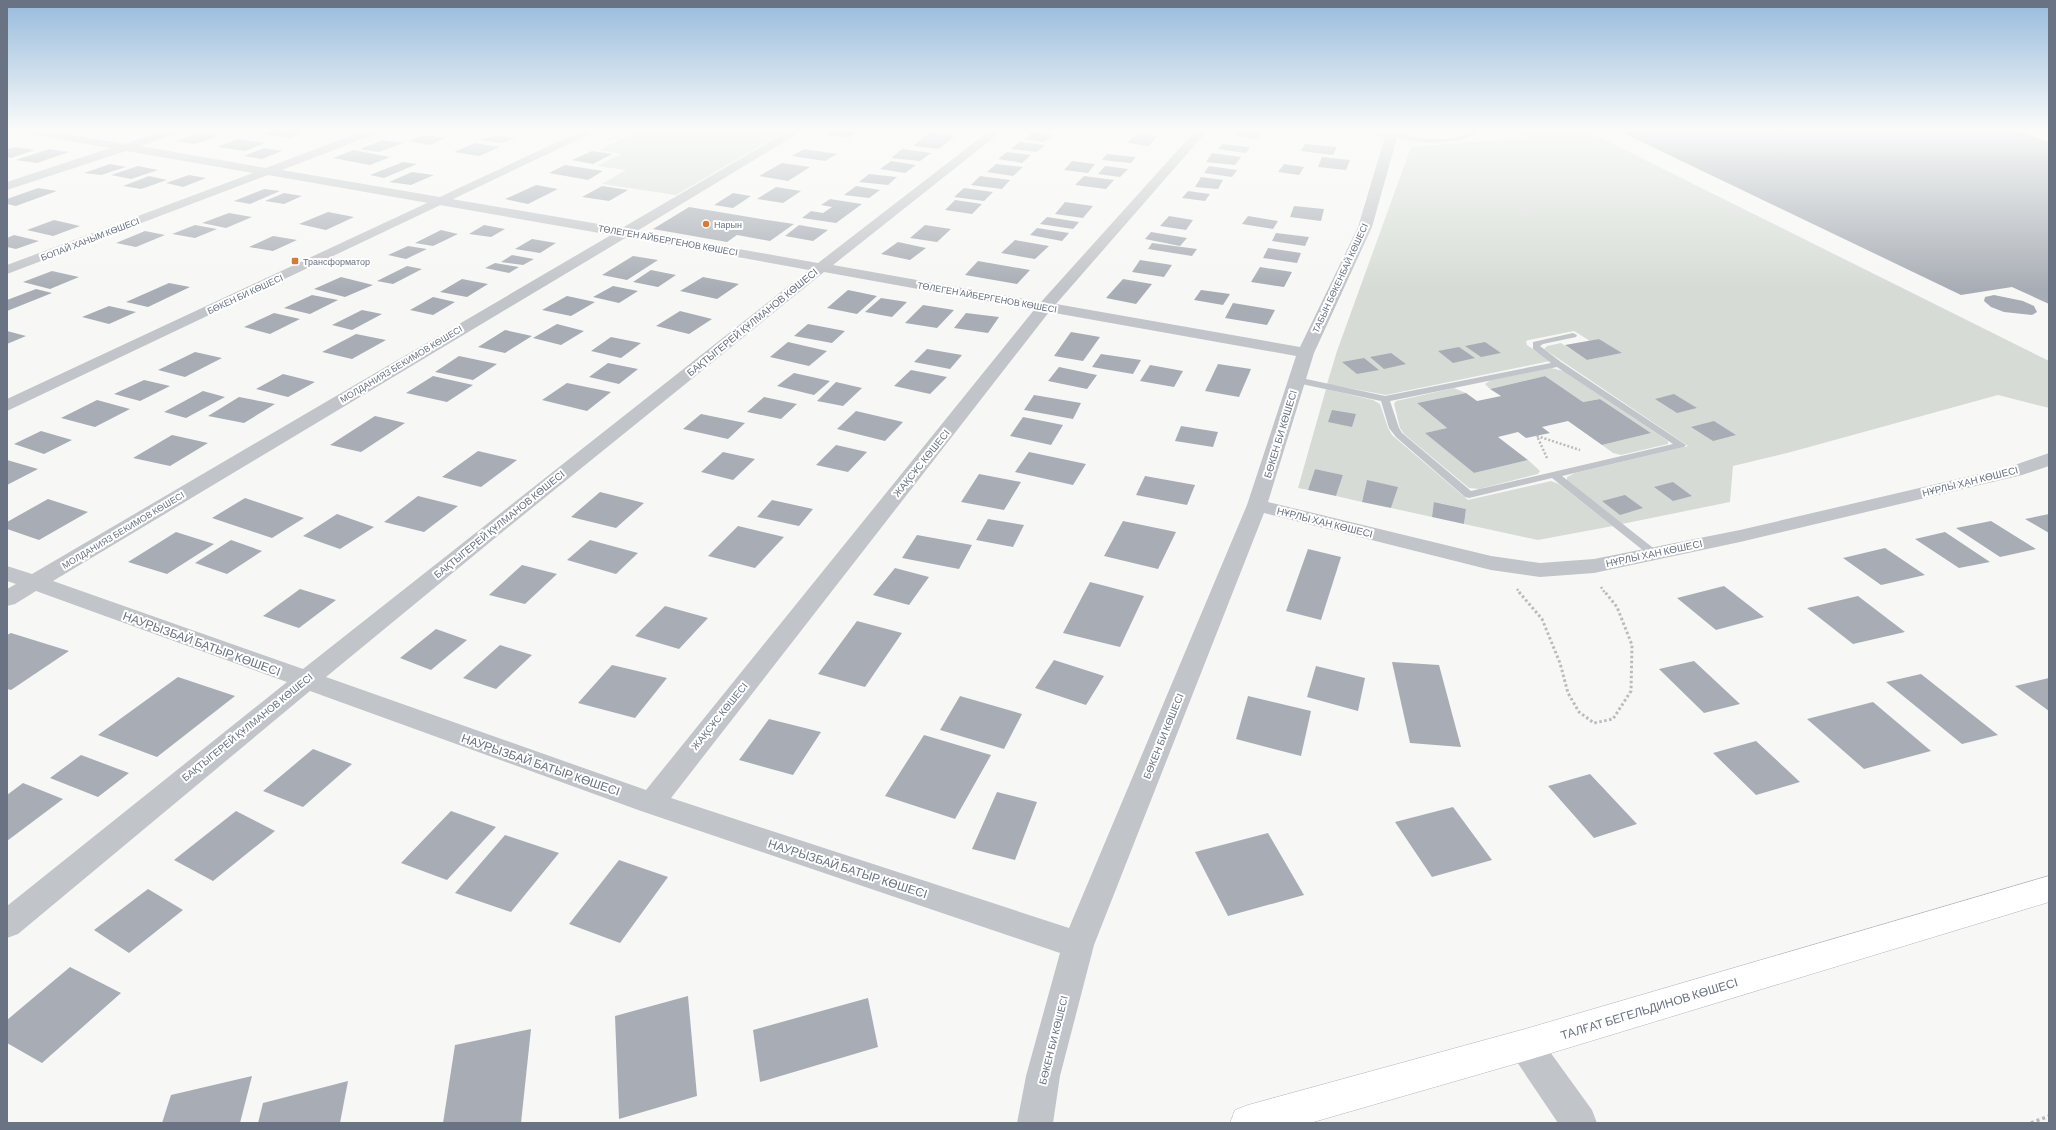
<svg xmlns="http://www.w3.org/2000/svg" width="2056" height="1130" font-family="Barlow,sans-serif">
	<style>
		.green { fill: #d6dcd5 }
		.building { fill: #a8adb5 }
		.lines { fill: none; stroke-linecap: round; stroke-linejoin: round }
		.secondary-casing { stroke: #b4b7bd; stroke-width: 1 }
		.path-far3 { stroke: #b9bbbe; stroke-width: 1.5; stroke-dasharray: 1 1; stroke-linecap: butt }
		.path-far2 { stroke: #b9bbbe; stroke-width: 2.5; stroke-dasharray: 2 2; stroke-linecap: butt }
		.path-far1 { stroke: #b9bbbe; stroke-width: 3; stroke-dasharray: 2.5 2.5; stroke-linecap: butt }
		.path { stroke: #b9bbbe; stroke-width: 3.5; stroke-dasharray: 3 3; stroke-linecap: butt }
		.service { fill: #c1c4c8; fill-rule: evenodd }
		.minor { fill: #c1c4c8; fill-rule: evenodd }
		.tertiary { fill: #c1c4c8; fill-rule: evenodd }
		.secondary { fill: #fff; fill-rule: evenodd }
		.poi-dot { fill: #d67a37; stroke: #fff; stroke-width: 1.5 }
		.labels { text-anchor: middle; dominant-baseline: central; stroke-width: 4; stroke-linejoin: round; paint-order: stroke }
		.far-poi-label { font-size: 9px; fill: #697384; stroke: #fff; text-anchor: start }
		.far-street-label { font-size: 9px; fill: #697384; stroke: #fff }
		.street-label { font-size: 10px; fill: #697384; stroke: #fff }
		.near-street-label { font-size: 12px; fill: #697384; stroke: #fff }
	</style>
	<rect width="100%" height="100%" fill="#f7f8f5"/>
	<g class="green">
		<polygon points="637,131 786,131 676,195 602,184 626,170 597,166 621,154 599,150"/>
		<polygon points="1514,131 1587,131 2049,361 2049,408 1998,395 1791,452 1733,466 1730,502 1622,524 1567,481 1567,477 1575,473 1688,446 1544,349 1547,346 1561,343 1587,360 1621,353 1599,339 1590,341 1574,331 1529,340 1526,341 1527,345 1550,361 1386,395 1327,384 1337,351 1411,147 1526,138"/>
		<polygon points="1551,368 1564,371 1668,441 1668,444 1621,455 1613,453 1602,445 1651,433 1600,399 1583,402 1545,376 1490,389 1485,384 1491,380"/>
		<polygon points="1454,388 1466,393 1417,403 1447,428 1426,433 1474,473 1528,460 1540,471 1538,474 1479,489 1469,488 1404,434 1400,428 1394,404 1396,401"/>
		<polygon points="1326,389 1373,400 1380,404 1388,428 1392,435 1468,500 1551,481 1559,484 1613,526 1538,540 1464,524 1466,509 1435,502 1432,517 1391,508 1397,487 1367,481 1362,502 1336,496 1343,475 1315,469 1308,490 1298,488"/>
	</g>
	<g class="building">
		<polygon points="270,131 306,131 289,138 262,134"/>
		<polygon points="833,131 859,131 848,138 827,135"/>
		<polygon points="1238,131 1263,131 1258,139 1234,136"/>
		<polygon points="1619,131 2018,131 2049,142 2049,304 2012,287 1961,295"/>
		<polygon points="930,132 956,135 939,149 913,146"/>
		<polygon points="1034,132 1053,135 1044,142 1024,139"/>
		<polygon points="200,133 219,136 195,144 176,141"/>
		<polygon points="1136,134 1157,136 1149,146 1127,143"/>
		<polygon points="424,135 445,138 430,145 409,141"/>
		<polygon points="494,135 516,138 503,143 481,140"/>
		<polygon points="238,139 265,143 245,151 217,147"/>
		<polygon points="383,140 403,143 379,152 360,149"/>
		<polygon points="1019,142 1045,145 1037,152 1011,149"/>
		<polygon points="475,143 500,147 479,156 454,152"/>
		<polygon points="1222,144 1250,147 1246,153 1218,149"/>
		<polygon points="1305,144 1337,147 1333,155 1301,151"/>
		<polygon points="15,147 35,150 11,158 7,157 7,149"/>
		<polygon points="264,148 282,151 262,159 244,156"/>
		<polygon points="49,149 69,152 37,163 16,160"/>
		<polygon points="804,149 837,154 825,161 792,156"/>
		<polygon points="902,149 931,153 920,161 891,158"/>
		<polygon points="353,150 390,157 370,165 333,158"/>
		<polygon points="592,151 612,154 593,164 572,160"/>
		<polygon points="1007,152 1031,155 1022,163 998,159"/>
		<polygon points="1212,153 1241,157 1235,165 1206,162"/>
		<polygon points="1107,154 1136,157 1131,163 1102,160"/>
		<polygon points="1322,157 1350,160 1346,170 1318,167"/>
		<polygon points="891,161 916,165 905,173 880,169"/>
		<polygon points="1072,161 1095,164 1088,173 1064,170"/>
		<polygon points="403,162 417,164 384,178 370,175"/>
		<polygon points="782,163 810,167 788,181 759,176"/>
		<polygon points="110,164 126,167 101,175 84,173"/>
		<polygon points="996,164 1023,167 1013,176 987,172"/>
		<polygon points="1284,164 1304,167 1299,175 1278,172"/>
		<polygon points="565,165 603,171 588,180 549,173"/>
		<polygon points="138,166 158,170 131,179 111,175"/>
		<polygon points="1105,166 1128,169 1120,177 1098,174"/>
		<polygon points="1209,166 1237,170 1232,177 1204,173"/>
		<polygon points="412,172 434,175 411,185 389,182"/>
		<polygon points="869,174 897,177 888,185 859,182"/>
		<polygon points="189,175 206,178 183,187 166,183"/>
		<polygon points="149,176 167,180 141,189 123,186"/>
		<polygon points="980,176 1010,180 1002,189 971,185"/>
		<polygon points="1084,176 1114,180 1106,189 1075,185"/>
		<polygon points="1201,177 1223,180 1218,189 1195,187"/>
		<polygon points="536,185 558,189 528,204 505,199"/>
		<polygon points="602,186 628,190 609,201 582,197"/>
		<polygon points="856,186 880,190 869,198 844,195"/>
		<polygon points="776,187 801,191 783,203 757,199"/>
		<polygon points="38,188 57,191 16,206 7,204 7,199"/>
		<polygon points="964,188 993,192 984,201 954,197"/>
		<polygon points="264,189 280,191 250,204 234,201"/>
		<polygon points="1188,191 1210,194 1205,201 1182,198"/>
		<polygon points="284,193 302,196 284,204 265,201"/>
		<polygon points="733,193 751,196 733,208 714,205"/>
		<polygon points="830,199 862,204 836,223 802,218 811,211 823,213 832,207 821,205"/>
		<polygon points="955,200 982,204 972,214 945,210"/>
		<polygon points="1065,202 1093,206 1083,218 1055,214"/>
		<polygon points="1294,206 1324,209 1321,221 1290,217"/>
		<polygon points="689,207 761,219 794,224 770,241 737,235 727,242 653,229"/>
		<polygon points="328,212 354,217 326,230 299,224"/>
		<polygon points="229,213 252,217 226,228 202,223"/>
		<polygon points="1169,216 1193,220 1186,230 1160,226"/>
		<polygon points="1248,216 1278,221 1273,229 1242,224"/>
		<polygon points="1047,217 1079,222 1073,229 1040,224"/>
		<polygon points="54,220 80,226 53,236 27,230"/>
		<polygon points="195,225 217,229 195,238 172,234"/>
		<polygon points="484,225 505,229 491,237 469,234"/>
		<polygon points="799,225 828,230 813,241 785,236"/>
		<polygon points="925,225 951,229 937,242 910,238"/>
		<polygon points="1037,228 1069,233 1062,241 1030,235"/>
		<polygon points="441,230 458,234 433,246 415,243"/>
		<polygon points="145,231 165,235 136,247 116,243"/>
		<polygon points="1151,232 1187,238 1180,246 1145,239"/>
		<polygon points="1276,233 1309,237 1305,246 1272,241"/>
		<polygon points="14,235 39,241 16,249 7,247 7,238"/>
		<polygon points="273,236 297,240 273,251 249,247"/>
		<polygon points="532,239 556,243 540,253 515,249"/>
		<polygon points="1015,240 1049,246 1035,259 1001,253"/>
		<polygon points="898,242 926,248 910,260 881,254"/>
		<polygon points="1152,243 1197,249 1192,256 1148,249"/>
		<polygon points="408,246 427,249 406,259 388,255"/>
		<polygon points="1268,248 1301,253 1297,263 1263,258"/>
		<polygon points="512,255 534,259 523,265 501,262"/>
		<polygon points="633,256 658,260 627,280 602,275"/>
		<polygon points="1140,260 1172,265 1164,277 1132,272"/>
		<polygon points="978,261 1030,270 1017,284 965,275"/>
		<polygon points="495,263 519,267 509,273 485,268"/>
		<polygon points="407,266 422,269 393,284 377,281"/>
		<polygon points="1260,267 1292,272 1284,287 1251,282"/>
		<polygon points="651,270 676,275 658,287 633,282"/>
		<polygon points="52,271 79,277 50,289 23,282"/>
		<polygon points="341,277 373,285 345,297 314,289"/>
		<polygon points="703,277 739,284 717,299 680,291"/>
		<polygon points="462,279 488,284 467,297 440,292"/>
		<polygon points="1123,279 1152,284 1136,304 1106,298"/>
		<polygon points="169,283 190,287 148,307 126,302"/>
		<polygon points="613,286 638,291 619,303 593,297"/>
		<polygon points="36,289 52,293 7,311 7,300"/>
		<polygon points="848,290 877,296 857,314 827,308"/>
		<polygon points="1201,290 1230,294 1223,305 1194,300"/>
		<polygon points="312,295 338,300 310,314 284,308"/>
		<polygon points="1994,295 2023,301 2034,306 2037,312 2032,315 2004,312 1991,307 1984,301 1985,297"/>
		<polygon points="567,296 595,302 571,316 542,310"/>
		<polygon points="433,297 455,302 433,315 410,310"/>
		<polygon points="881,298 907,302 892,317 865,312"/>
		<polygon points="1233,303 1275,310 1267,325 1225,318"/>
		<polygon points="923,305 954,310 937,328 905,323"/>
		<polygon points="109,306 136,312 109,324 82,317"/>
		<polygon points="362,310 382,314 352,330 332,325"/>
		<polygon points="680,311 712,319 689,334 656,326"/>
		<polygon points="274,313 300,319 270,334 244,327"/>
		<polygon points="966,313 999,317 988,333 954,328"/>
		<polygon points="557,324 584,331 561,345 533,338"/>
		<polygon points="808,324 845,331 832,343 794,336"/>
		<polygon points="505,330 532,336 505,353 478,347"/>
		<polygon points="7,331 26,336 7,344"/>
		<polygon points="1071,332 1100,337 1083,361 1054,356"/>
		<polygon points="356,334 386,340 352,359 322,352"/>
		<polygon points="611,337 641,343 621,358 591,351"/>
		<polygon points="1599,339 1622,353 1587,360 1565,345"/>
		<polygon points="788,342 827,351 809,366 770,357"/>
		<polygon points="1485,342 1501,353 1481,357 1465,346"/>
		<polygon points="1459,347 1475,358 1453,363 1438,351"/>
		<polygon points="927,349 962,355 950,369 914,362"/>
		<polygon points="195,352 222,358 185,377 158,370"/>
		<polygon points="1391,353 1406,364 1384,369 1370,357"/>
		<polygon points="1101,354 1141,360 1133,374 1092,367"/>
		<polygon points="459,356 497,364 473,380 435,372"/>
		<polygon points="1364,358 1379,370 1357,374 1342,362"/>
		<polygon points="608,363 638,369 619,384 589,377"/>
		<polygon points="1218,364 1251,369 1239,397 1205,391"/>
		<polygon points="1150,365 1183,371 1174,387 1140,381"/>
		<polygon points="1059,367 1097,375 1087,389 1048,381"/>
		<polygon points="911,370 947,377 930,394 894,386"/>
		<polygon points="794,373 830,381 814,395 777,386"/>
		<polygon points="283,374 315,382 288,397 256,389"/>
		<polygon points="433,376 473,385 447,402 406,393"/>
		<polygon points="1545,376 1583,402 1600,399 1651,433 1602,445 1568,421 1542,427 1550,433 1526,438 1518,432 1498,437 1528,460 1474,473 1425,433 1447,428 1417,403 1466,393 1477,401 1501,396 1490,389"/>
		<polygon points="144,380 170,386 140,401 114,394"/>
		<polygon points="836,382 862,388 843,406 817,401"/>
		<polygon points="567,383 611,392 587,411 542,400"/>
		<polygon points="203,391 225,397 186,418 164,412"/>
		<polygon points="1674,394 1697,408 1677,413 1655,399"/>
		<polygon points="1034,395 1081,403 1073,419 1024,410"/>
		<polygon points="239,397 275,404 244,423 208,416"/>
		<polygon points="764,397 797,404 781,419 747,412"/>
		<polygon points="97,400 130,409 95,427 61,418"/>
		<polygon points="1332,410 1356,414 1352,427 1328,422"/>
		<polygon points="856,411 903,422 885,441 837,429"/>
		<polygon points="701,414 745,423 728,439 683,429"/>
		<polygon points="375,416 405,423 361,452 330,445"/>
		<polygon points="1023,417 1063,425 1051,445 1010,436"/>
		<polygon points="1714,421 1736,435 1713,441 1691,427"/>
		<polygon points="1181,426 1218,432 1213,447 1175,441"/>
		<polygon points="41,431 72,440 44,454 14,444"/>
		<polygon points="172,435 208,443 170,466 133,458"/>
		<polygon points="836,445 867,452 848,472 816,465"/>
		<polygon points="478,451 517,460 481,487 442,477"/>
		<polygon points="723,452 755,459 733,480 701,472"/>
		<polygon points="1029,452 1086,464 1073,485 1015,472"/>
		<polygon points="7,460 38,469 7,485"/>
		<polygon points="1315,469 1343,475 1336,496 1308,490"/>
		<polygon points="979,474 1021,482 1004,510 961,502"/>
		<polygon points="1145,476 1195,485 1187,505 1136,495"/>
		<polygon points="1367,480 1398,487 1391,508 1362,502"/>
		<polygon points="1673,482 1692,496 1673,501 1654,487"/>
		<polygon points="600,492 644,503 616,528 571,517"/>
		<polygon points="1625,495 1643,508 1620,515 1602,501"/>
		<polygon points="418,496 458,506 424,532 384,522"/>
		<polygon points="245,498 304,518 272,538 212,518"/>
		<polygon points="48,499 88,512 39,540 7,529 7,522"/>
		<polygon points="772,500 813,509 799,526 757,517"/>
		<polygon points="1434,502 1466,509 1464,524 1432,517"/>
		<polygon points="337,514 374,527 340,549 303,536"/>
		<polygon points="2049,514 2049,533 2025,519"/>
		<polygon points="988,519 1024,525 1013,547 976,540"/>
		<polygon points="1123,521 1176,532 1158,569 1104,556"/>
		<polygon points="1991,521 2036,549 2000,557 1956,528"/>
		<polygon points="738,526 784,537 755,568 708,556"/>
		<polygon points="176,532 214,544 167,574 128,562"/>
		<polygon points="1945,532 1990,562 1959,568 1915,539"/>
		<polygon points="917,535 972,545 959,569 902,558"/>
		<polygon points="231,540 262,551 227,574 195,563"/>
		<polygon points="590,540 638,553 616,574 567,560"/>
		<polygon points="1885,548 1925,575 1881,585 1843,558"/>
		<polygon points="1308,549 1341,557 1321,620 1286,611"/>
		<polygon points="522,565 557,574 525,604 489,595"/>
		<polygon points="895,568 929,577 909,605 873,595"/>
		<polygon points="1090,582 1144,596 1120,647 1063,633"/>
		<polygon points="1724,586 1764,617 1716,630 1677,598"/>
		<polygon points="300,589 336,600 299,628 263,616"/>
		<polygon points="1858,596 1905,632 1853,644 1807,608"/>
		<polygon points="665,606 708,618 679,649 635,636"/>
		<polygon points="857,621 902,633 865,687 818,674"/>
		<polygon points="436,629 467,640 431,670 400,658"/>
		<polygon points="11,633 69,651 11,690 7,689 7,635"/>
		<polygon points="500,645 532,655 496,689 463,678"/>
		<polygon points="1054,660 1104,676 1086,705 1035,688"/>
		<polygon points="1694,661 1740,704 1704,713 1659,669"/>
		<polygon points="1392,662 1439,665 1461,747 1410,743"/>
		<polygon points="612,665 667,678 635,718 578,703"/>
		<polygon points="1316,666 1365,678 1358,711 1307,697"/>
		<polygon points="1921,674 1998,735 1962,744 1886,682"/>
		<polygon points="178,677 235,696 157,757 98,735"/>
		<polygon points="2049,678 2049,711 2015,686"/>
		<polygon points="960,696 1022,714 1004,749 940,730"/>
		<polygon points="1248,696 1311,711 1301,756 1236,739"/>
		<polygon points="1873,702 1931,751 1864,769 1807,719"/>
		<polygon points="769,719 821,732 793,775 739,760"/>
		<polygon points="924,735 991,755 955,819 885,796"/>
		<polygon points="1756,741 1800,782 1756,795 1713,753"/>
		<polygon points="313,749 352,764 303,807 263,791"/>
		<polygon points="81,755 129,773 98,797 50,778"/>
		<polygon points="1590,774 1637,824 1594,838 1548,786"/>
		<polygon points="23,783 63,799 7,841 7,795"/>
		<polygon points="997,792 1037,802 1015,860 972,849"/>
		<polygon points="1453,807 1492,860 1432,877 1395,822"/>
		<polygon points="236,811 275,831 213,881 174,860"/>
		<polygon points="451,811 496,827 447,880 401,863"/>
		<polygon points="1268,833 1304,895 1228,916 1195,852"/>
		<polygon points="505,835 559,853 511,912 455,893"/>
		<polygon points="619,860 668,877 620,943 569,924"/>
		<polygon points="148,889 183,910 129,953 94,930"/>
		<polygon points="70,967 121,993 42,1063 7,1043 7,1020"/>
		<polygon points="688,996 697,1096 619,1119 615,1016"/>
		<polygon points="868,998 878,1047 760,1082 753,1030"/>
		<polygon points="531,1029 521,1123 443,1123 455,1045"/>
		<polygon points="252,1076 240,1123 162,1123 171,1095"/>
		<polygon points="348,1081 340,1123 258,1123 263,1103"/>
	</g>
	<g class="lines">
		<g class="secondary-casing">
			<polygon id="secondary" points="2049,876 2049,902 1525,1061 1310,1123 1230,1123 1235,1110 1248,1105 1525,1029"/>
		</g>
		<polyline class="path-far3" points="605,142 629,131"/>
		<g class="path-far2">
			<polyline points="1547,458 1537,436 1580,450"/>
			<polyline points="1601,587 1605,593"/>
			<polyline points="1517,589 1520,593"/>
		</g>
		<polyline class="path-far1" points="1519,592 1542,619 1560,663 1568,693 1579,712 1594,723 1613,719 1631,691 1632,645 1617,607 1605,592"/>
		<polyline class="path" points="2031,1123 2049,1116"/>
		<g class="service">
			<path d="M1469 131H1475L1476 133C1461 146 1404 144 1389 134L1392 132C1417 137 1446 145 1470 132Z"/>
			<path d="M1573 333 1577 335 1576 337 1543 344 1540 346 1561 362 1686 445 1684 447 1562 476 1657 551 1658 553 1657 555H1649L1552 478 1469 498 1465 497 1396 437 1389 428 1381 401 1297 383 1293 380 1297 377 1385 396 1551 363 1533 349V342ZM1557 367 1673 444 1471 491 1402 433 1399 428 1390 401Z"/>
		</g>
		<g class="minor">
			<path d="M24 131H51L125 144 163 131H181L179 133 140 146 266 168 363 131H380L378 133 282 170 622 228 788 131H802L637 231 818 263 989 131H1002L833 265 1041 302 1195 131H1207L1056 304 1300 347 1358 227 1385 137 1366 134 1360 131H1394L1398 134 1372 227 1314 353 1268 502 1491 556 1540 563 1594 559 1740 530 2009 467 2049 453V466L2022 475 1740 542 1594 573 1540 577 1491 570 1264 513 1094 945 1060 1076 1053 1123H1017L1026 1076 1060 953 641 811 310 691 18 934 7 938V906L287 682 36 591 15 604 7 606V589L16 584 7 581V566L32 574 611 235 268 175 7 274V265L253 173 126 151 7 190V182L110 148 30 134ZM627 237 809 270 303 669 53 581ZM824 272 1034 310 646 790 326 677 506 529ZM1049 312 1296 356 1247 505 1069 928 671 798Z"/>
			<polygon points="1525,1029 1537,1034 1592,1110 1597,1123 1558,1123 1513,1056 1508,1045 1513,1034"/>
		</g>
		<polygon class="tertiary" points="581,131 596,131 7,411 7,399"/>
		<use href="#secondary" class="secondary"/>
	</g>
	<linearGradient id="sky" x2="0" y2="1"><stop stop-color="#96badc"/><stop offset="0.45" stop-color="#fbfcfa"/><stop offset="1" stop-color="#fbfcfa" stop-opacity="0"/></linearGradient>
	<rect width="2056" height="289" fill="url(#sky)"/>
	<g class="poi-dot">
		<circle cx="706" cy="224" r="4"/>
		<rect x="291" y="257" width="8" height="8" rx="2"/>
	</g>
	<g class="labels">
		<g class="far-poi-label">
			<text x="714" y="224">Нарын</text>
			<text x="303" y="261">Трансформатор</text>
		</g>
		<g class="far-street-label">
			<text transform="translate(90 239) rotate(-21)">БОПАЙ ХАНЫМ КӨШЕСІ</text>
			<text transform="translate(668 240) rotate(10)">ТӨЛЕГЕН АЙБЕРГЕНОВ КӨШЕСІ</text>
			<text transform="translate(1340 278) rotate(-65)">ТАБЫН БӨКЕНБАЙ КӨШЕСІ</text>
			<text transform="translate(245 294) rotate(-25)">БӨКЕН БИ КӨШЕСІ</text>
			<text transform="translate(987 297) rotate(10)">ТӨЛЕГЕН АЙБЕРГЕНОВ КӨШЕСІ</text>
			<text transform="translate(401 364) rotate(-31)">МОЛДАНИЯЗ БЕКИМОВ КӨШЕСІ</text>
			<text transform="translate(123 530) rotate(-31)">МОЛДАНИЯЗ БЕКИМОВ КӨШЕСІ</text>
		</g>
		<g class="street-label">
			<text transform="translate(752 322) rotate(-39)">БАҚТЫГЕРЕЙ ҚҰЛМАНОВ КӨШЕСІ</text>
			<text transform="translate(1280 434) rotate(-73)">БӨКЕН БИ КӨШЕСІ</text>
			<text transform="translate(921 463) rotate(-51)">ЖАҚСҰС КӨШЕСІ</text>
			<text transform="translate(1970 481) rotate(-14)">НҰРЛЫ ХАН КӨШЕСІ</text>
			<text transform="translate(1325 522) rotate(14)">НҰРЛЫ ХАН КӨШЕСІ</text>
			<text transform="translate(499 524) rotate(-39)">БАҚТЫГЕРЕЙ ҚҰЛМАНОВ КӨШЕСІ</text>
			<text transform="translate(1654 553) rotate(-12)">НҰРЛЫ ХАН КӨШЕСІ</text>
			<text transform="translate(719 716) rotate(-51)">ЖАҚСҰС КӨШЕСІ</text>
			<text transform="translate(247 727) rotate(-39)">БАҚТЫГЕРЕЙ ҚҰЛМАНОВ КӨШЕСІ</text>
			<text transform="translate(1163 736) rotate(-68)">БӨКЕН БИ КӨШЕСІ</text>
			<text transform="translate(1053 1040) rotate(-76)">БӨКЕН БИ КӨШЕСІ</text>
		</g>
		<g class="near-street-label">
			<text transform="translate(202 643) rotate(20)">НАУРЫЗБАЙ БАТЫР КӨШЕСІ</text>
			<text transform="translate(541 764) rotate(19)">НАУРЫЗБАЙ БАТЫР КӨШЕСІ</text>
			<text transform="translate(848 868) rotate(18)">НАУРЫЗБАЙ БАТЫР КӨШЕСІ</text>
			<text transform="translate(1649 1008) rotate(-17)">ТАЛҒАТ БЕГЕЛЬДИНОВ КӨШЕСІ</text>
		</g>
	</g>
	<rect width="2056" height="1130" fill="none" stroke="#697384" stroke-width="16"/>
</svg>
